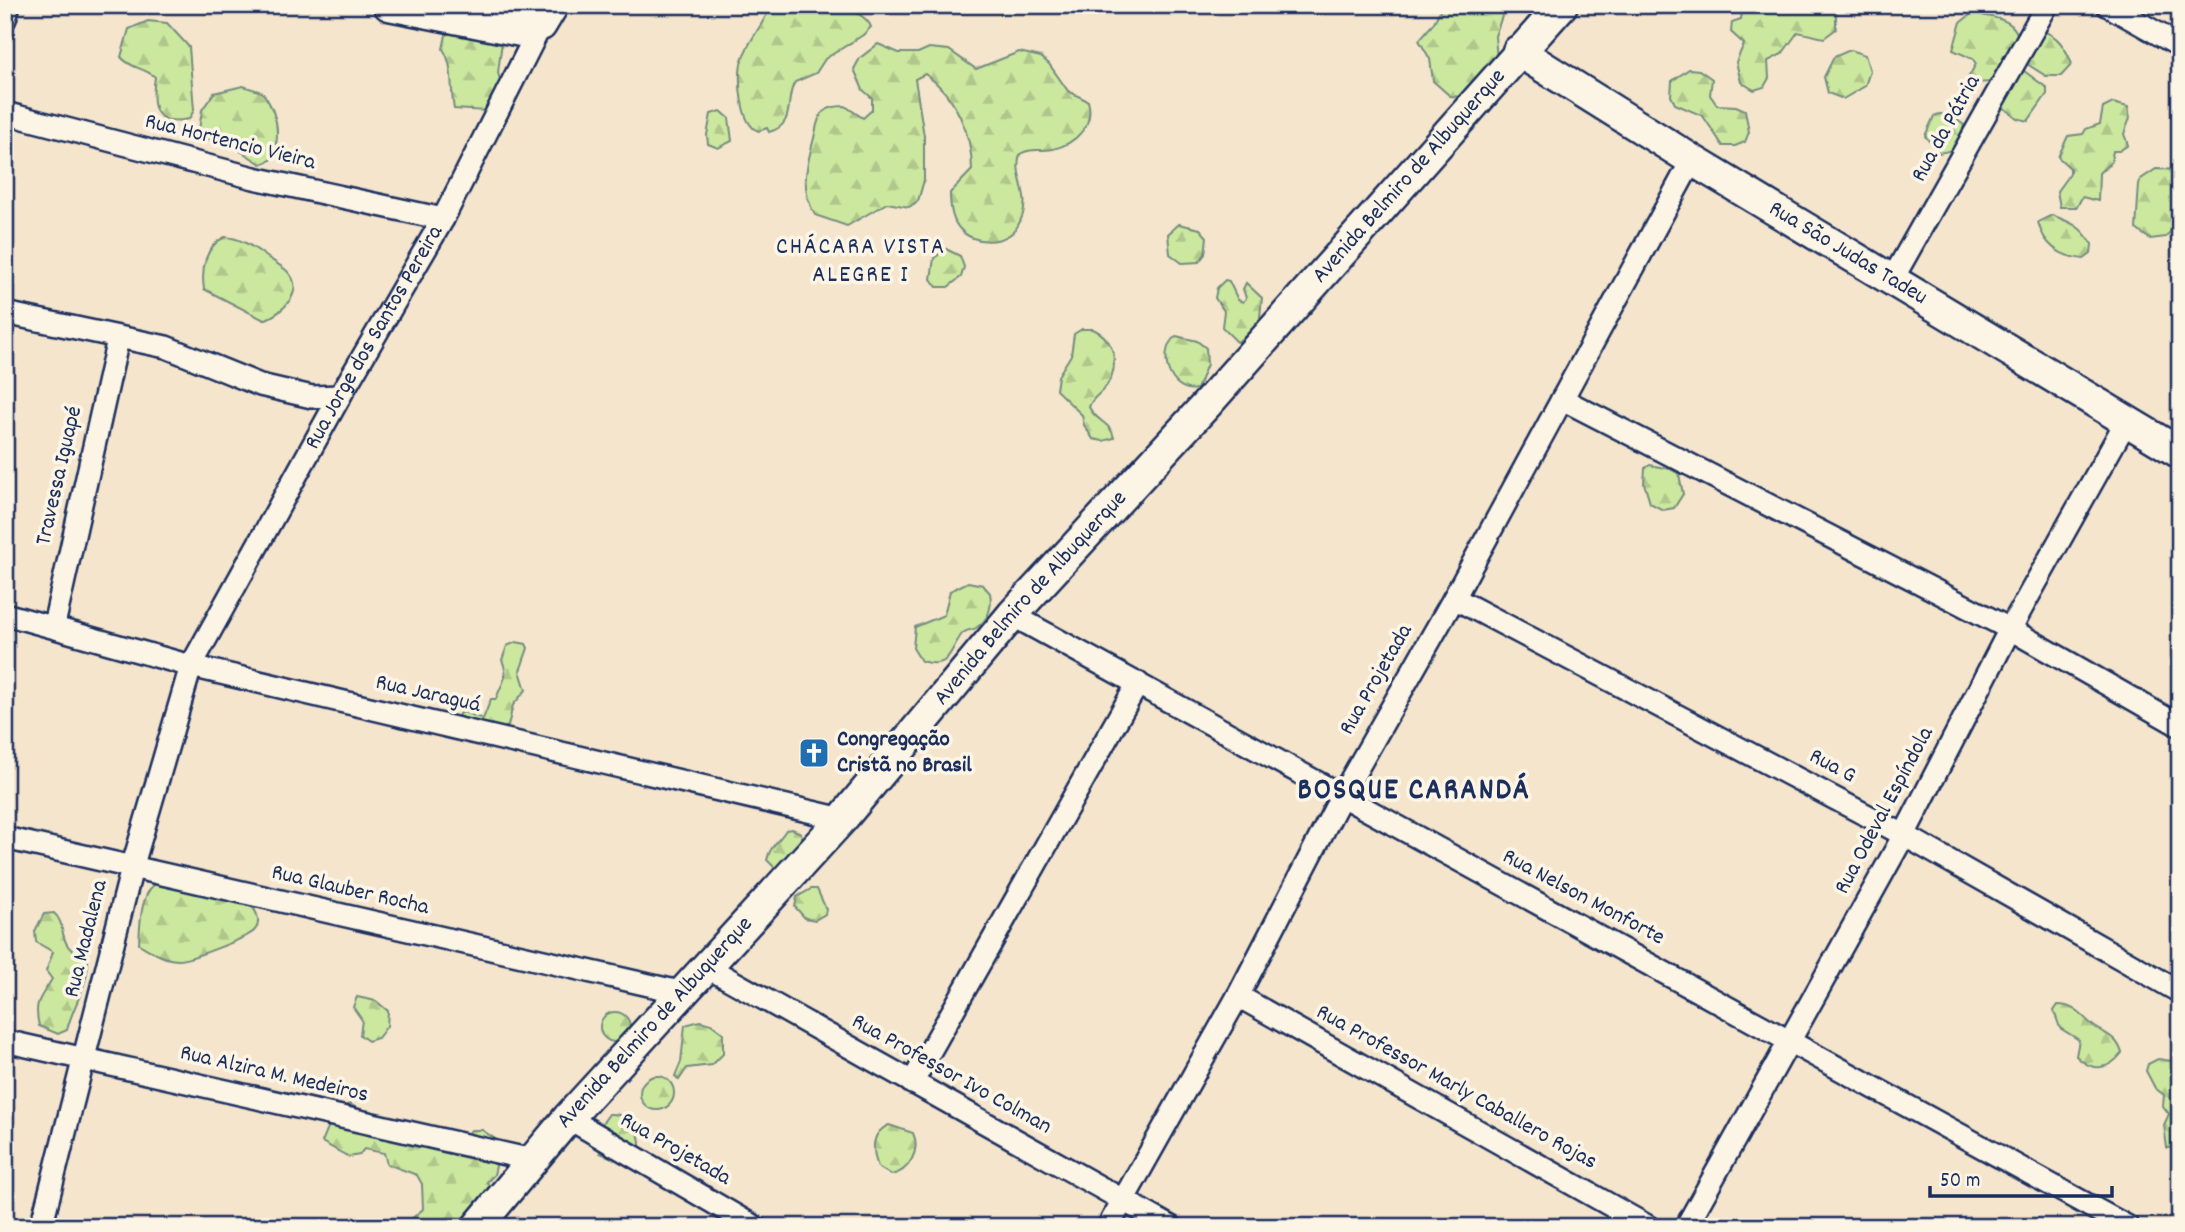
<svg xmlns="http://www.w3.org/2000/svg" width="2185" height="1232" font-family="Dekko,sans-serif">
	<style>
		.forest { fill: url(#forest-firs); stroke: #748c7e; stroke-width: 2 }
		.lines { fill: none; stroke-linecap: round; stroke-linejoin: round }
		.street-casing { stroke: #1b2f5e; stroke-width: 26 }
		.secondary-casing { stroke: #1b2f5e; stroke-width: 35 }
		.street { stroke: #fcf5e5; stroke-width: 21 }
		.secondary { stroke: #fcf5e5; stroke-width: 30 }
		.labels { text-anchor: middle; dominant-baseline: central; stroke-width: 7; stroke-linejoin: round; paint-order: stroke }
		.street-label { font-size: 23px; fill: #1b2f5e; stroke: #fcf5e5 }
		.poi-label { font-size: 23px; font-weight: bold; fill: #1b2f5e; stroke: #fcf5e5; text-anchor: start }
		.neighbourhood-label { font-size: 24px; letter-spacing: 2px; fill: #1b2f5e; stroke: #fcf5e5 }
		.district-label { font-size: 30px; font-weight: bold; letter-spacing: 2px; fill: #1b2f5e; stroke: #fcf5e5 }
	</style>
	<defs>
		<pattern id="forest-firs" width="22" height="20" patternUnits="userSpaceOnUse" patternTransform="scale(1.75)"><rect width="22" height="20" fill="#cce89f"/><path d="M5 1l3.5 6h-7zM16 11l3.5 6h-7z" fill="#afc78b"/></pattern>
	</defs>
	<rect width="100%" height="100%" fill="#f5e5cd"/>
	<filter id="ink" filterUnits="userSpaceOnUse"><feTurbulence type="fractalNoise" baseFrequency=".0143" numOctaves="2"/><feDisplacementMap in="SourceGraphic" scale="14" xChannelSelector="R" yChannelSelector="G"/><feConvolveMatrix kernelMatrix="1 2 1 2 8 2 1 2 1" color-interpolation-filters="sRGB"/></filter>
	<g filter="url(#ink)">
		<g class="forest">
			<path d="M771 5C796 5 860 0 871 27L863 35 825 59 816 73 795 82C784 98 797 125 769 132L767 128 759 131C740 126 737 76 742 60 748 41 764 24 771 5Z"/>
			<polygon points="1443,5 1506,5 1495,36 1497,60 1461,97 1450,96 1433,81 1430,59 1419,40 1433,24"/>
			<polygon points="1743,5 1768,5 1774,12 1779,12 1785,6 1831,5 1836,12 1836,29 1824,38 1798,32 1782,54 1768,61 1769,78 1764,87 1754,90 1741,82 1736,62 1744,44 1731,32 1732,22 1741,19"/>
			<path d="M1974 12C1992 20 2013 15 2019 39L1994 82 1971 83 1968 78 1976 64 1973 59 1953 50 1961 22Z"/>
			<path d="M148 21 167 23 189 47 194 110 189 119C152 127 151 105 155 77 144 67 131 69 121 57L129 29Z"/>
			<path d="M456 31 502 41 498 73 501 83 487 111 454 109C450 89 454 65 443 49L446 35Z"/>
			<path d="M2041 31C2058 34 2066 49 2072 64L2061 76H2046L2024 62Z"/>
			<path d="M878 44 899 53H918L929 48 949 50 976 69 1019 52 1041 57 1049 64 1068 91 1088 101C1095 125 1075 144 1053 149 1040 152 1032 147 1020 154 1012 180 1036 197 1017 227 1006 245 973 245 960 229 952 221 950 204 950 193L972 170C972 133 955 95 925 74L915 79 924 136V180L918 201 909 207 887 203 847 226 815 215C799 187 807 166 814 138 816 130 817 118 823 112 829 107 838 106 845 106L863 118 872 110V98L863 90 854 69 860 58Z"/>
			<polygon points="1850,50 1865,55 1870,71 1865,86 1843,99 1828,93 1824,77 1834,57"/>
			<polygon points="2020,68 2047,88 2047,94 2028,121 2017,118 1998,103"/>
			<polygon points="1689,69 1699,70 1712,79 1710,95 1717,105 1736,106 1745,110 1749,132 1745,142 1735,146 1723,146 1703,116 1675,104 1671,96 1672,81"/>
			<path d="M243 86 262 92C278 113 282 135 271 160L261 164 234 147 205 138 199 130 202 110 214 93Z"/>
			<polygon points="2113,103 2128,107 2130,118 2124,134 2128,145 2119,151 2113,151 2111,162 2099,173 2098,201 2082,197 2077,207 2060,207 2057,191 2070,173 2070,168 2058,157 2068,136 2083,134 2086,129 2100,124 2103,108"/>
			<polygon points="721,111 729,118 732,141 718,148 708,144 707,135 711,114"/>
			<polygon points="1939,114 1950,115 1964,125 1954,150 1939,153 1925,136 1934,116"/>
			<polygon points="2156,169 2180,170 2180,227 2173,228 2166,237 2150,239 2136,229 2139,184 2141,179"/>
			<path d="M2052 215C2072 223 2080 225 2092 244L2091 254 2084 259C2059 257 2044 245 2038 222Z"/>
			<polygon points="1179,224 1200,229 1207,237 1205,254 1199,262 1182,263 1170,254 1168,234"/>
			<path d="M225 237C240 238 252 246 264 255 271 260 280 265 287 271 307 291 282 313 264 320L204 289C201 269 205 246 225 237Z"/>
			<polygon points="946,249 960,256 964,267 961,277 948,287 937,287 931,279 934,258"/>
			<polygon points="1225,280 1229,281 1238,300 1243,302 1246,298 1243,289 1246,283 1262,298 1259,326 1237,342 1222,327 1224,311 1215,298 1217,288"/>
			<path d="M1093 329C1115 339 1120 365 1107 385 1101 394 1092 397 1089 407 1095 421 1112 423 1114 438L1103 441 1093 439 1084 425 1082 415 1056 390 1058 376 1071 355 1074 334 1082 329Z"/>
			<path d="M1176 336 1197 341 1206 348 1207 364 1197 389C1169 394 1156 351 1176 336Z"/>
			<polygon points="1650,465 1670,469 1679,474 1683,494 1674,508 1663,510 1650,503 1644,483 1645,468"/>
			<path d="M968 582 983 585 990 593C993 607 988 620 976 628 971 631 966 629 962 634 948 652 951 670 921 661L913 648 915 627 944 615 950 591Z"/>
			<path d="M516 642 526 644 528 648 520 671 526 690 513 705 508 726 499 730 456 725 459 714 464 712 483 719 491 699H496C501 683 510 678 502 660L507 646Z"/>
			<path d="M792 829 801 833 804 843 778 871 767 860C770 846 779 841 786 830Z"/>
			<path d="M155 884 180 887 252 907C258 913 261 924 254 931 247 938 189 960 179 960 164 960 151 951 139 944 140 926 140 895 155 884Z"/>
			<polygon points="811,889 817,889 826,909 825,914 815,920 805,918 795,907 797,897"/>
			<path d="M54 913C65 923 60 935 68 946 72 952 81 955 88 960 88 987 73 1005 67 1030L58 1034 39 1026C33 1001 41 998 52 979L46 971 53 952 36 942 35 931 44 914Z"/>
			<polygon points="357,997 376,1001 388,1011 387,1026 378,1038 368,1041 360,1035 362,1020 353,1007"/>
			<path d="M2058 1005C2076 1005 2083 1018 2095 1027 2107 1035 2117 1037 2122 1053 2108 1071 2092 1072 2076 1056L2079 1040 2060 1028 2054 1011Z"/>
			<circle cx="615" cy="1027" r="15"/>
			<polygon points="700,1021 711,1024 723,1033 723,1054 712,1065 687,1068 679,1080 675,1076 681,1062 685,1025"/>
			<polygon points="2158,1059 2180,1062 2180,1146 2167,1148 2164,1125 2169,1114 2163,1106 2164,1095 2155,1088 2146,1071 2148,1064"/>
			<circle cx="657" cy="1093" r="17"/>
			<polygon points="350,1104 364,1112 465,1138 471,1130 482,1130 501,1143 494,1175 487,1182 492,1191 465,1227 402,1227 423,1209 422,1184 417,1175 387,1164 384,1153 364,1149 359,1155 349,1157 322,1142 336,1108"/>
			<path d="M609 1114C633 1113 645 1136 638 1157L625 1163 600 1153 596 1132Z"/>
			<path d="M889 1125 913 1133C921 1150 909 1172 891 1175L878 1167C872 1150 870 1133 889 1125Z"/>
		</g>
		<g class="lines">
			<g class="street-casing">
				<g id="street">
					<polyline points="2107,5 2180,46"/>
					<polyline points="5,19 9,5"/>
					<polyline points="5,113 254,178 443,219"/>
					<polyline points="1893,278 2047,5"/>
					<polyline points="5,313 166,347 260,385 312,397 340,396"/>
					<polyline points="1562,399 2010,629 2180,726"/>
					<polyline points="1454,598 1904,835 2180,992"/>
					<polyline points="5,614 191,666 842,819"/>
					<polyline points="1012,615 2128,1227"/>
					<polyline points="54,625 118,339"/>
					<polyline points="5,838 684,993"/>
					<polyline points="707,967 1171,1227"/>
					<polyline points="1238,996 1649,1227"/>
					<polyline points="5,1041 532,1160"/>
					<polyline points="912,1083 1138,683"/>
					<polyline points="568,1118 755,1227"/>
					<path id="s1" d="M41 1227 132 868 191 666 340 396 443 219 541 25 522 10"/>
					<polyline points="1108,1227 1238,996 1341,797 1454,598 1692,160"/>
					<polyline points="1686,1227 1904,835 2010,629 2127,420"/>
				</g>
			</g>
			<g class="secondary-casing">
				<g id="secondary">
					<polyline points="389,5 521,31 541,25 553,5"/>
					<path id="s2" d="M1518 51 1692 160 2180 453"/>
					<path id="s3" d="M477 1227 568 1118 842 819 1012 615 1207 404 1562 5"/>
				</g>
			</g>
			<use href="#street" class="street"/>
			<use href="#secondary" class="secondary"/>
		</g>
	</g>
	<defs>
		<g id="church-square" transform="scale(1.575)"><rect x="-9" y="-9" width="18" height="18" rx="4" fill="#1f6fb2" stroke="#fcf5e5"/><path d="M-1.2-6h2.4v3.5h3.3v2.4h-3.3V6h-2.4V-.1h-3.3v-2.4h3.3Z" fill="#fff"/></g>
	</defs>
	<g fill-rule="evenodd">
		<use href="#church-square" x="814" y="753"/>
	</g>
	<g class="labels">
		<g class="street-label">
			<text transform="translate(1947 129) rotate(-61)">Rua da Pátria</text>
			<text transform="translate(230 143) rotate(14)">Rua Hortencio Vieira</text>
			<text stroke="none"><textPath href="#s3" startOffset="1405">Avenida Belmiro de Albuquerque</textPath></text>
			<text stroke="none"><textPath href="#s2" startOffset="387">Rua São Judas Tadeu</textPath></text>
			<text stroke="none"><textPath href="#s1" startOffset="957">Rua Jorge dos Santos Pereira</textPath></text>
			<text transform="translate(60 476) rotate(-77)">Travessa Iguapé</text>
			<text stroke="none"><textPath href="#s3" startOffset="838">Avenida Belmiro de Albuquerque</textPath></text>
			<text transform="translate(1377 680) rotate(-60)">Rua Projetada</text>
			<text transform="translate(428 695) rotate(13)">Rua Jaraguá</text>
			<text transform="translate(1832 767) rotate(28)">Rua G</text>
			<text transform="translate(1885 811) rotate(-62)">Rua Odeval Espíndola</text>
			<text transform="translate(350 891) rotate(13)">Rua Glauber Rocha</text>
			<text transform="translate(1583 898) rotate(28)">Rua Nelson Monforte</text>
			<text transform="translate(87 939) rotate(-76)">Rua Madalena</text>
			<text stroke="none"><textPath href="#s3" startOffset="271">Avenida Belmiro de Albuquerque</textPath></text>
			<text transform="translate(274 1075) rotate(13)">Rua Alzira M. Medeiros</text>
			<text transform="translate(951 1075) rotate(29)">Rua Professor Ivo Colman</text>
			<text transform="translate(1456 1088) rotate(29)">Rua Professor Marly Caballero Rojas</text>
			<text transform="translate(675 1150) rotate(30)">Rua Projetada</text>
		</g>
		<g class="poi-label">
			<text x="837" y="740">Congregação<tspan x="837" dy="26">Cristã no Brasil</tspan></text>
		</g>
		<g class="neighbourhood-label">
			<text x="861" y="248">CHÁCARA VISTA<tspan x="861" dy="28">ALEGRE I</tspan></text>
		</g>
		<g class="district-label">
			<text x="1414" y="792">BOSQUE CARANDÁ</text>
		</g>
	</g>
	<rect width="2185" height="1232" fill="none" stroke="#fcf5e5" stroke-width="28"/>
	<rect x="14" y="14" width="2157" height="1204" fill="none" stroke="#1b2f5e" stroke-width="2.5" filter="url(#ink)"/>
	<path d="M1930 1186v10h182v-10" fill="none" stroke="#1b2f5e" stroke-width="3.5"/>
	<text x="1940" y="1186" font-size="21" fill="#1b2f5e" stroke="#fcf5e5" stroke-width="5" paint-order="stroke">50 m</text>
</svg>
